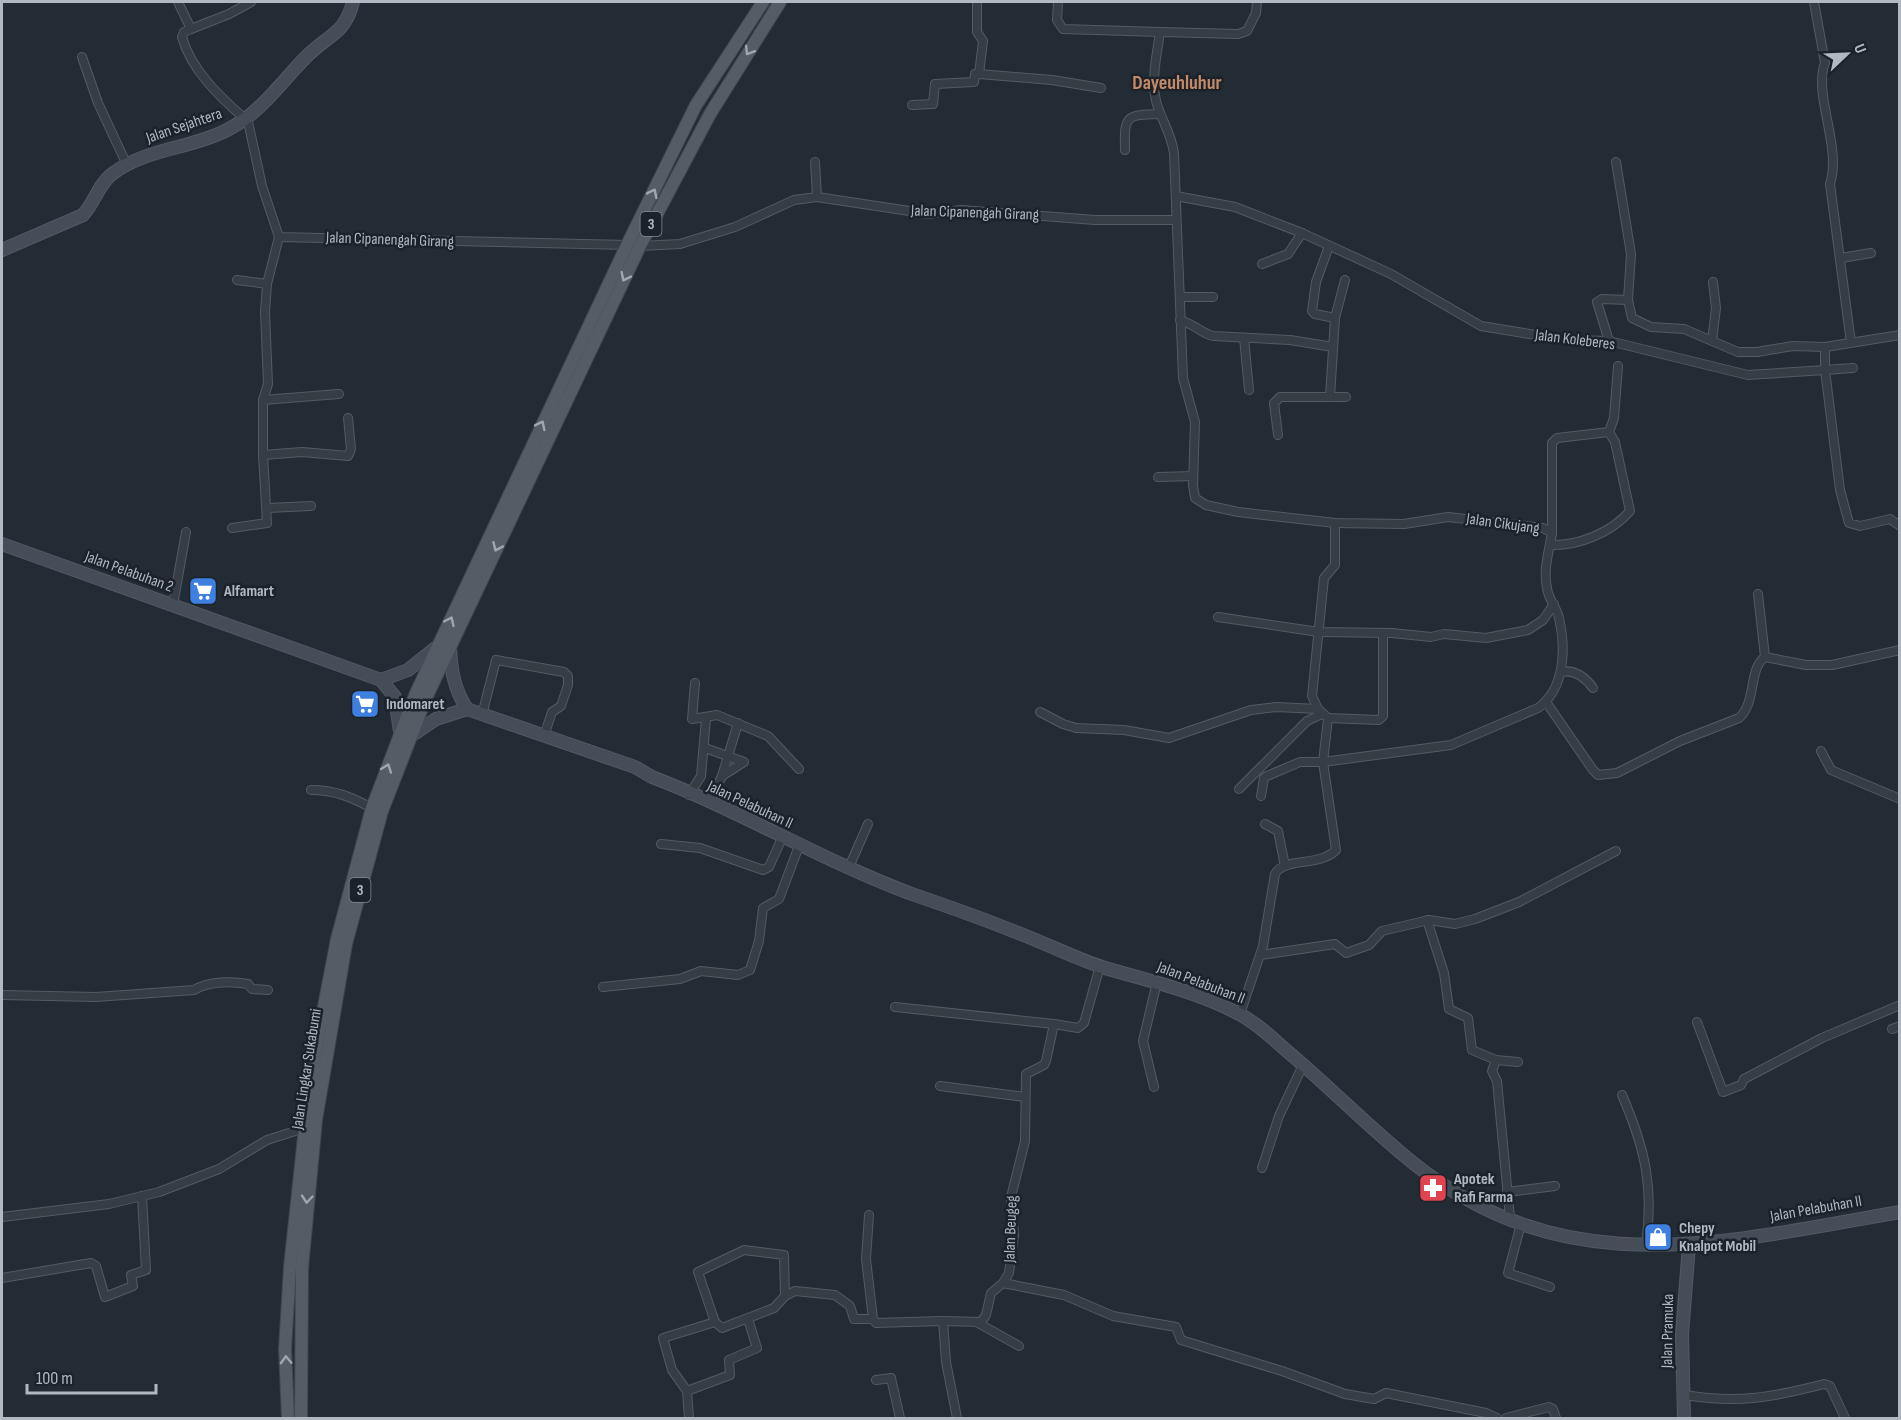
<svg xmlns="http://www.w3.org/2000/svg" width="1901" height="1420" font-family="'Sofia Sans Condensed',sans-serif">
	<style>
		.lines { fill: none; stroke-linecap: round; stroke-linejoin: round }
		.street-casing { stroke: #535b63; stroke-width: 10 }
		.secondary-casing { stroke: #535b63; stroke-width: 14 }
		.primary-casing { stroke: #3f464f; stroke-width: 14 }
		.street { stroke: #363d45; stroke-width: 8 }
		.secondary { stroke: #444d58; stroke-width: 12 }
		.primary { stroke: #545c65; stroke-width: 12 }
		.oneway { stroke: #9ea6af }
		.labels { text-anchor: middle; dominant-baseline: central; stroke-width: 5; stroke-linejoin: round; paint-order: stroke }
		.shield { fill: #1b222a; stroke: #838b94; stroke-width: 1.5 }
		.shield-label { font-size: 15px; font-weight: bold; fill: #b0b8c2 }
		.street-label { font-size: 16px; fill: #b0b8c2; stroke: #1b222a }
		.poi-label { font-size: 16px; font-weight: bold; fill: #b0b8c2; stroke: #1b222a; text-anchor: start }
		.quarter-label { font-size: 20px; font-weight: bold; fill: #c58b68; stroke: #1b222a }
	</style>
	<rect width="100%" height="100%" fill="#232b35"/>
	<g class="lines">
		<g class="street-casing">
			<g id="street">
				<path d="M178 2 191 29 184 32 182 37C191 70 220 97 245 119"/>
				<polyline points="977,2 977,32 983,41 979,74"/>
				<polyline points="1058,2 1057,20 1063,29 1160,32"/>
				<path d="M1814 2 1825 63C1813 95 1842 147 1830 184L1851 343"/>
				<polyline points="191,29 229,14 251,2"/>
				<polyline points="82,57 98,103 127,165"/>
				<polyline points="912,105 933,104 935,84 974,82 975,74 979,74 1052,80 1101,88"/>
				<polyline points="247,117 262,186 279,237 627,245"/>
				<path d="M1125 150C1124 115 1126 115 1160 114"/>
				<polyline points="815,162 817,197"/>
				<polyline points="1616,162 1631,254 1628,300 1632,318 1651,327 1684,329 1738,352 1757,352 1793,346 1825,347"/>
				<polyline points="1176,196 1235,207 1302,233 1391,274 1481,326 1566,340 1609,341 1748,375 1825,370 1840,490 1849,523 1860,526 1890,519 1900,526"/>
				<polyline points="640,246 680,244 735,227 794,200 817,197 929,214 961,210 1095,220 1175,220"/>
				<polyline points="1329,246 1316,282 1312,311 1315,314 1335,318 1330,397 1346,397"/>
				<polyline points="1841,258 1871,253"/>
				<polyline points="1262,264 1288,254 1302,233"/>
				<polyline points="237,280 267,284"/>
				<polyline points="1180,297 1213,297"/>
				<polyline points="1335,318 1345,280"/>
				<path d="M1180 320C1194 324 1201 333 1213 336L1290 340 1333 347"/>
				<polyline points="1244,338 1249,390"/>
				<polyline points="1609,341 1597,302 1602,299 1628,300"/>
				<polyline points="1712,341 1716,308 1713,282"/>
				<polyline points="1853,368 1825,370 1825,347 1900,335"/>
				<polyline points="263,400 339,394"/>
				<polyline points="1278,435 1274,403 1280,397 1330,397"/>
				<polyline points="263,455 302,452 348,456 351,449 348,418"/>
				<polyline points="1158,477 1193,476"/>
				<polyline points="268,508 311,506"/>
				<polyline points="232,528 267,523 263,455 263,400 268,384 265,312 267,284 279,237"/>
				<polyline points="1552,533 1552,443 1557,438 1609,432 1614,418 1618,366"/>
				<path d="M1550 545C1578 546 1611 533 1630 511L1615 442 1609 432"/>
				<polyline points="173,605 186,532"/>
				<polyline points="1218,617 1319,632 1392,633 1431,637 1444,634 1486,638 1528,630 1543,620 1554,604"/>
				<polyline points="1765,657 1806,665 1832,665 1900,650"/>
				<path d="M1561 672C1575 669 1585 677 1593 688"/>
				<polyline points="695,683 692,719 717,715 768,736 799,769"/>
				<path d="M1546 702 1593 770 1598 775 1617 773 1680 741 1739 718C1757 702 1748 669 1765 657L1758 594"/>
				<polyline points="1040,712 1063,724 1076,728 1124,730 1169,738 1251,710 1276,707 1318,709"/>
				<polyline points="482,715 496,660 564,672 568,676 568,685 561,706 552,712 544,736"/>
				<polyline points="1328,718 1379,720 1383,716 1383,634"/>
				<polyline points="705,748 744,762 722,776"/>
				<polyline points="1821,751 1831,770 1900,799"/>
				<polyline points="1239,789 1307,721 1322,714"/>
				<path d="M311 790C335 790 351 797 372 808"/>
				<polyline points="689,795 701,776 706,719"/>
				<polyline points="1261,796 1264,778 1267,776 1300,762 1323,762 1328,718 1318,709 1312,696 1324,578 1335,565 1335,523"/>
				<polyline points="709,803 722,776 738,723"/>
				<polyline points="1265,824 1278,831 1285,866"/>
				<polyline points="661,844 700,848 763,870 769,867 782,838"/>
				<polyline points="849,867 868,824"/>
				<polyline points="1427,920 1444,973 1449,1009 1468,1018 1472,1050 1496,1060 1518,1062"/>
				<polyline points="1261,955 1335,944 1346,953 1369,945 1382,931 1429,920 1455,924 1475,919 1519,902 1616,851"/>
				<polyline points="603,987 680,979 701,971 738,975 750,970 759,941 763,908 779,899 799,846"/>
				<path d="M2 995 96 997 194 990C209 981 232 981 248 984L252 989 268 990"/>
				<polyline points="895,1007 1054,1024"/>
				<path d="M1240 1014 1263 946 1275 874C1284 857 1320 867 1336 850L1323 762 1451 745 1538 708C1565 689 1566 649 1559 618 1557 608 1548 599 1547 588 1543 569 1549 552 1552 533L1543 528 1448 517 1404 524 1335 523 1238 512 1206 505 1195 498 1193 485 1195 422 1183 378 1174 153C1171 132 1161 120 1156 101 1151 78 1157 54 1160 32L1238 34 1247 31 1256 13 1257 2"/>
				<polyline points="1697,1022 1723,1092 1741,1085 1744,1079 1822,1038 1900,1005"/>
				<polyline points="1892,1029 1900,1026"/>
				<polyline points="1496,1060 1492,1071 1497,1081 1510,1218"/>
				<polyline points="940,1086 1025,1097"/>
				<polyline points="1154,1087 1143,1041 1157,982"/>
				<path d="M1622 1095C1645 1148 1654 1187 1646 1245"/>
				<polyline points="1262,1168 1279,1116 1303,1065"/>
				<polyline points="1507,1192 1555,1186"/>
				<polyline points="869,1215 866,1259 873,1319"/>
				<polyline points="2,1217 109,1204 159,1192 219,1169 267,1140 305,1128"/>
				<polyline points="1521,1224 1508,1273 1550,1287"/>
				<polyline points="2,1278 91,1263 96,1266 105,1297 133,1286 131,1275 146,1270 142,1196"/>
				<polyline points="1003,1283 1064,1295 1113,1316 1176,1327 1181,1340 1282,1371 1345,1394 1374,1399 1386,1393 1486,1413 1497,1418"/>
				<polyline points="785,1296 784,1255 744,1250 698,1272 715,1322 722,1328 774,1308 785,1296 795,1291 835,1295 850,1306 854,1319 873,1319 876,1323 943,1321"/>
				<polyline points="978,1323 1019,1346"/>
				<polyline points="876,1380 891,1378 900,1418"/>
				<polyline points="687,1391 730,1375 729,1360 757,1348 748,1319"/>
				<path d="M1685 1395C1738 1404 1774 1397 1824 1384L1830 1386 1845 1418"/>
				<polyline points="689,1418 687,1391 672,1370 663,1338 715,1322"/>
				<polyline points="957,1418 946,1362 943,1321 981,1322 986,1315 991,1293 1003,1283 1009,1273 1014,1235 1011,1197 1025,1141 1026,1074 1044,1065 1046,1061 1054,1024 1078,1028 1084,1023 1100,966"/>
				<polyline points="1506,1418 1549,1407 1553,1409 1556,1418"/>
			</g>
		</g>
		<g class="secondary-casing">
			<g id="secondary">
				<path d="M2 250 83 215C95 202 98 185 112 174 146 148 191 149 227 130 261 113 281 82 307 56 329 34 345 34 353 2"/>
				<polyline points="2,544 381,680 395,697 400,732"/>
				<path d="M450 647C451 670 454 689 467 709"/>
				<polyline points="381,680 408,670 438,646"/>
				<path d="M467 709 635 767 652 777C739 810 821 860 909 893 944 905 979 917 1013 931 1043 942 1072 957 1102 967 1148 981 1197 991 1239 1014 1259 1024 1276 1042 1293 1056 1330 1088 1364 1122 1401 1153 1558 1287 1716 1244 1900 1212"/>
				<polyline points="411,736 436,719 467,709"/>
				<polyline points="1684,1418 1682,1335 1689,1245"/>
			</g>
		</g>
		<g class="primary-casing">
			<g id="primary">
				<polyline points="288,1418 285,1349 290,1267 305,1128 316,1048 337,939 372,808 416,693 627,245 696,105 763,2"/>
				<polyline points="301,1418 302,1268 316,1120 346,944 382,811 426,698 640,246 710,114 780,2"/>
			</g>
		</g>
		<use href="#street" class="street"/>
		<use href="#secondary" class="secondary"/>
		<use href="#primary" class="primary"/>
	</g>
	<defs><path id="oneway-chevron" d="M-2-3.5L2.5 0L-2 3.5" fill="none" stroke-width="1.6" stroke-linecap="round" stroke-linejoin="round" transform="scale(1.5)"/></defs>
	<g class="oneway">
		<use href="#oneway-chevron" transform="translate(749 51) rotate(122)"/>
		<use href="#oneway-chevron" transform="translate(653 193) rotate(-64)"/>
		<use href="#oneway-chevron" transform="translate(625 277) rotate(116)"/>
		<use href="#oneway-chevron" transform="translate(541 425) rotate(-64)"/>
		<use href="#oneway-chevron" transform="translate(497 547) rotate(114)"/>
		<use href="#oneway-chevron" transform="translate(450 621) rotate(-65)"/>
		<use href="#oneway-chevron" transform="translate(387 768) rotate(-70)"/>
		<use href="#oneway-chevron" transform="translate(307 1199) rotate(95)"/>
		<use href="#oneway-chevron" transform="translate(286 1360) rotate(-92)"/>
	</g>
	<defs>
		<g id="supermarket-square" transform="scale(1.5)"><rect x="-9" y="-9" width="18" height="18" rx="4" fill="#3f7fe0" stroke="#1b222a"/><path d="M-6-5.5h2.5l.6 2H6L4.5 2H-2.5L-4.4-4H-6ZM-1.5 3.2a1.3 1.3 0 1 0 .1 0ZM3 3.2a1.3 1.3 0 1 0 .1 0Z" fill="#fff"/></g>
		<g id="pharmacy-square" transform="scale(1.5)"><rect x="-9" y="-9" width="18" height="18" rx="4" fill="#e0444e" stroke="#1b222a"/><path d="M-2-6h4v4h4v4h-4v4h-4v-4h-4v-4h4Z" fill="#fff"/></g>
		<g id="shop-square" transform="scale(1.5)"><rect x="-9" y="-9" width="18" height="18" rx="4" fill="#3f7fe0" stroke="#1b222a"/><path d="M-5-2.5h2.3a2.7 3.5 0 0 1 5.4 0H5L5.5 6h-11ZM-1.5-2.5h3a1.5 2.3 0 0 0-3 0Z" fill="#fff"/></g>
	</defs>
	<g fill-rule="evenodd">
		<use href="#supermarket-square" x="203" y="591"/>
		<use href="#supermarket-square" x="365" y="704"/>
		<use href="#pharmacy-square" x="1433" y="1188"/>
		<use href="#shop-square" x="1658" y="1237"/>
	</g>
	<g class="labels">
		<g class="shield">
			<rect x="640.5" y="212" width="21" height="24" rx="4.5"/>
			<rect x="349.5" y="878" width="21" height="24" rx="4.5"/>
		</g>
		<g class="shield-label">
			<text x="651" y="224">3</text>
			<text x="360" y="890">3</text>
		</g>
		<g class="street-label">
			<text transform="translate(184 126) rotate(-19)">Jalan Sejahtera</text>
			<text transform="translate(975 213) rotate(2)">Jalan Cipanengah Girang</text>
			<text transform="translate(390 240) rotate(2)">Jalan Cipanengah Girang</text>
			<text transform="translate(1575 340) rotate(7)">Jalan Koleberes</text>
			<text transform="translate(1503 524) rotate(8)">Jalan Cikujang</text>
			<text transform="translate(129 572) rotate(20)">Jalan Pelabuhan 2</text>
			<text transform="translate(750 805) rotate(25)">Jalan Pelabuhan II</text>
			<text transform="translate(1201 983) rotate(21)">Jalan Pelabuhan II</text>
			<text transform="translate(307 1069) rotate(-81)">Jalan Lingkar Sukabumi</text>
			<text transform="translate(1816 1209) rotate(-10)">Jalan Pelabuhan II</text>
			<text transform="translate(1011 1229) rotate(-88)">Jalan Beugeg</text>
			<text transform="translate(1668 1331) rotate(-89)">Jalan Pramuka</text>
		</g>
		<g class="poi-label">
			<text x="224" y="591">Alfamart</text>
			<text x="386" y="704">Indomaret</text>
			<text x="1454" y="1179">Apotek<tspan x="1454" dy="18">Rafi Farma</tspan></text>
			<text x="1679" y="1228">Chepy<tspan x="1679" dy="18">Knalpot Mobil</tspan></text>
		</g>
		<g class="quarter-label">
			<text x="1177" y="83">Dayeuhluhur</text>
		</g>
	</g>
	<rect width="1901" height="1420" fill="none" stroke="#b0b8c2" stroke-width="6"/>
	<g transform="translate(1847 54) rotate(67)" stroke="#1b222a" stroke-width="4.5" paint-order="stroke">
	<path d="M0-4.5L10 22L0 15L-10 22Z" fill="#b0b8c2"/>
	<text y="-9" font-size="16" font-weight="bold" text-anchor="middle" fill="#b0b8c2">U</text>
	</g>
	<path d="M27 1384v9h129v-9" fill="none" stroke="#b0b8c2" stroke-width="3"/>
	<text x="36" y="1384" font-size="18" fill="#b0b8c2" stroke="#1b222a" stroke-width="4.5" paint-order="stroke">100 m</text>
</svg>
